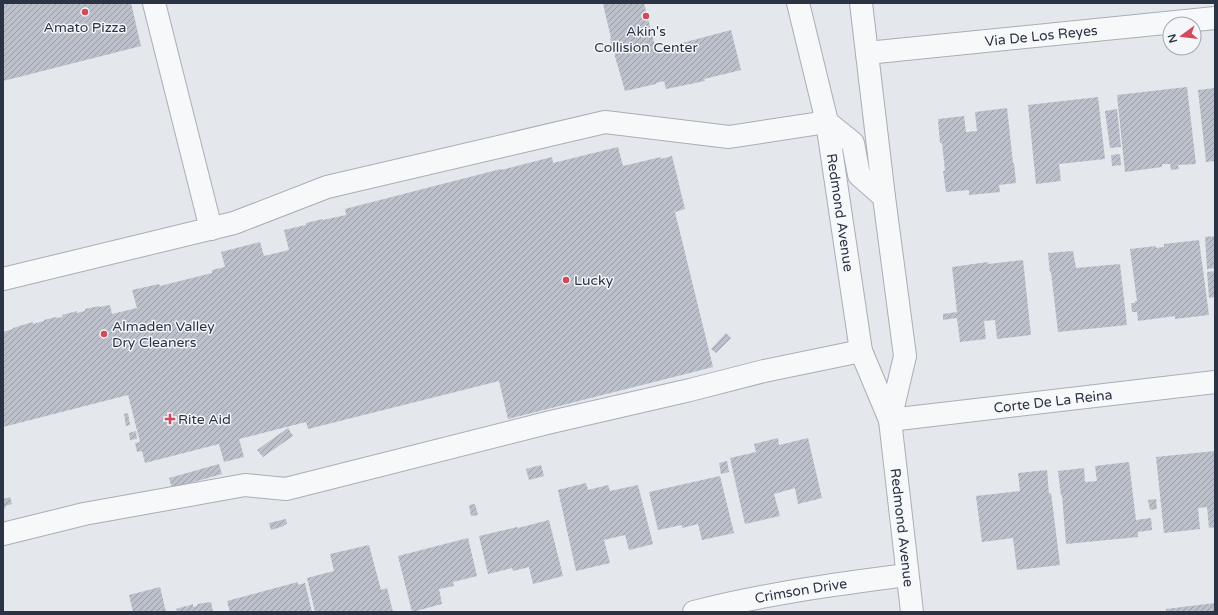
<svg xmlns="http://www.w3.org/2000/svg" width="1218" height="615" font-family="'Varela Round',sans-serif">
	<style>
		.building { fill: url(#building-hatch) }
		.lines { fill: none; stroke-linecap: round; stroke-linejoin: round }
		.minor-casing { stroke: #a9aeb7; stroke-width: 24 }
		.minor { stroke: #f7f8fa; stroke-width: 22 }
		.poi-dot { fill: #d1495b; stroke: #f4f6f9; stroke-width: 1.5 }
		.labels { text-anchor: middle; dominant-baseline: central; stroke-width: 3; stroke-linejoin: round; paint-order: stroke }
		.poi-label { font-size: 14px; fill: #2b3445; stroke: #f4f6f9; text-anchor: start }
		.street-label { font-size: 14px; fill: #2b3445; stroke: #f4f6f9 }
	</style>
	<defs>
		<pattern id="building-hatch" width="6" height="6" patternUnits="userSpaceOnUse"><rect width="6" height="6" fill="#bbc0ca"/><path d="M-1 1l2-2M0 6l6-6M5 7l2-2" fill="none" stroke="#989da6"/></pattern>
	</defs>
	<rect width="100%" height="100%" fill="#e4e7ec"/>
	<g class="building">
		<polygon points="3,3 131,3 141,46 3,81"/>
		<polygon points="606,3 644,3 656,50 731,30 741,70 704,79 705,81 666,89 664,81 656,83 656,84 625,91 610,39 611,38 603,4"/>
		<polygon points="1187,87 1196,164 1178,165 1179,169 1171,170 1170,164 1162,164 1162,167 1125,172 1117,95"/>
		<polygon points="1215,88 1215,161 1206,162 1198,90"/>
		<polygon points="1098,97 1105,159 1059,164 1061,181 1036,184 1028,105"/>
		<polygon points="1007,108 1013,163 1014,163 1016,183 999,185 1000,192 969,195 969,190 946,192 943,171 945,171 942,143 940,143 938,119 964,116 966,132 977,131 975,112"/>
		<polygon points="1117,109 1121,147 1110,148 1105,111"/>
		<polygon points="618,147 623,166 661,157 661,159 672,156 685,209 675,212 713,367 508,419 499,381 308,429 306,422 239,439 244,457 224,462 219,444 145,463 142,451 137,452 135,443 140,442 128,395 3,427 3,332 13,329 13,328 33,322 33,324 44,321 44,320 56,317 57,318 63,317 62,315 77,311 77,313 85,311 85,309 99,306 99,307 110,305 112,314 137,308 132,290 159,284 160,286 212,273 212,270 225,267 221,252 260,242 264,256 289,250 284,230 306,225 306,223 323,219 323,220 346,215 345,209 501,169 501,170 552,157 553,163"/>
		<polygon points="1120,154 1121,165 1112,166 1111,155"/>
		<polygon points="1215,236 1215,268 1207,269 1205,237"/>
		<polygon points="1199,240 1209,315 1175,319 1175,316 1138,321 1137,312 1132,312 1131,303 1135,303 1135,301 1137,301 1130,249 1156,246 1156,248 1164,247 1164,244"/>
		<polygon points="1073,251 1076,268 1120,264 1127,325 1058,332 1051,272 1050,273 1048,253"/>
		<polygon points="1023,260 1031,335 997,339 995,320 984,321 986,339 960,342 957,318 943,320 943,314 957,312 952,267 988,262 988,264"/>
		<polygon points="1215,271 1215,297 1209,298 1207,272"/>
		<polygon points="726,333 731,338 716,353 711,349"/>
		<polygon points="128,413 130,425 126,426 124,414"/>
		<polygon points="288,428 293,436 263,457 257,450"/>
		<polygon points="136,431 137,439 130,440 129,433"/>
		<polygon points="778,438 779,445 808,438 822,498 798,504 795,488 774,494 780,516 745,524 730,458 756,452 754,444"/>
		<polygon points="1215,451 1215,527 1209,528 1207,507 1198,508 1200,529 1164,533 1156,457"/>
		<polygon points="727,461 729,472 721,474 719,463"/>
		<polygon points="1129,462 1136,520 1151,518 1152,530 1138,532 1138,537 1066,544 1062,495 1061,496 1058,471 1084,468 1085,482 1097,481 1095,466"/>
		<polygon points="219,464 222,474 172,488 169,478"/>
		<polygon points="541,465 544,476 529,480 526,469"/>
		<polygon points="1047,470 1049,494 1051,493 1060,565 1017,570 1013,538 982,542 976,496 1020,491 1018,473"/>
		<polygon points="720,476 734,533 702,540 698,524 682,528 682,525 658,530 649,492"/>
		<polygon points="586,483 588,490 608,485 610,491 638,485 653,544 629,550 625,535 604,540 610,563 576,571 558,490"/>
		<polygon points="3,496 4,499 10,497 12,504 5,506 6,508 3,509"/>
		<polygon points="1156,499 1157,509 1150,510 1148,500"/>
		<polygon points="475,504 478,515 471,516 469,505"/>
		<polygon points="286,519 287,524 284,525 284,526 271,530 269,523"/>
		<polygon points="549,520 563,576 533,584 529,567 513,571 512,568 488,574 479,536 517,527 518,528"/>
		<polygon points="468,538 477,576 453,582 454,586 439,589 442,604 412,612 398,556"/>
		<polygon points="369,545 381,590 387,588 393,612 315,612 307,578 334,571 330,554"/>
		<polygon points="298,582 298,585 305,583 312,612 230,612 227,601"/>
		<polygon points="160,587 166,612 133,612 129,595"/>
		<polygon points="211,602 213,612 173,612 177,611 176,609 186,606 188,608 187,606 193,604 193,607 197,606 197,604"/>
		<polygon points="1215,603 1215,612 1166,612 1166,609"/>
	</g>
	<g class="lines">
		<g class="minor-casing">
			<g id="minor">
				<polyline points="154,3 211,229"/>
				<path id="s1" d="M798 3 827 122 861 351 890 420 912 612"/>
				<polyline points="861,3 884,197 905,356 890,420"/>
				<path id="s2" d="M867 53 1215 18"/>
				<polyline points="3,279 234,223 327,187 605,122 729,137 827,122 853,143 859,175 884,197"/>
				<path id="s3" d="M890 420 1215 382"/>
				<polyline points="3,534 84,514 245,485 286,489 551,422 690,390 764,371 861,351"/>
				<path id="s4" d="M694 612C764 594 836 584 907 575"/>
			</g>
		</g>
		<use href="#minor" class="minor"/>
	</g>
	<g class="poi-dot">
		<circle cx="85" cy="12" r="4"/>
		<circle cx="646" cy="16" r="4"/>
		<circle cx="566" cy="280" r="4"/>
		<circle cx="104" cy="334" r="4"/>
		<path d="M168 413h4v4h4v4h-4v4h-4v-4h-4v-4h4z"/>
	</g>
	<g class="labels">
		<g class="poi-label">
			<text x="85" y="27" text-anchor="middle">Amato Pizza</text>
			<text x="646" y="31" text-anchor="middle">Akin's<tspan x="646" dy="16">Collision Center</tspan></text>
			<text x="574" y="280">Lucky</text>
			<text x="112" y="326">Almaden Valley<tspan x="112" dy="16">Dry Cleaners</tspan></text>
			<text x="178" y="419">Rite Aid</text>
		</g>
		<g class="street-label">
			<text stroke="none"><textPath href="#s2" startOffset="175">Via De Los Reyes</textPath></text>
			<text stroke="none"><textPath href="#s1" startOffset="214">Redmond Avenue</textPath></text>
			<text stroke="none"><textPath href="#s3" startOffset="164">Corte De La Reina</textPath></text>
			<text stroke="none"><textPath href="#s1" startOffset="537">Redmond Avenue</textPath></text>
			<text stroke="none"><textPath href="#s4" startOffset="109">Crimson Drive</textPath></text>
		</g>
	</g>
	<rect width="1218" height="615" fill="none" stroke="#2b3445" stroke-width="8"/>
	<g transform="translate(1182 36) rotate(255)"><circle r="19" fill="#f4f6f9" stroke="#a4a8b1"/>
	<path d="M0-3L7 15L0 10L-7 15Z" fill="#d1495b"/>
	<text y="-6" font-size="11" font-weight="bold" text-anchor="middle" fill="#2b3445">N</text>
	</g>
</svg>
